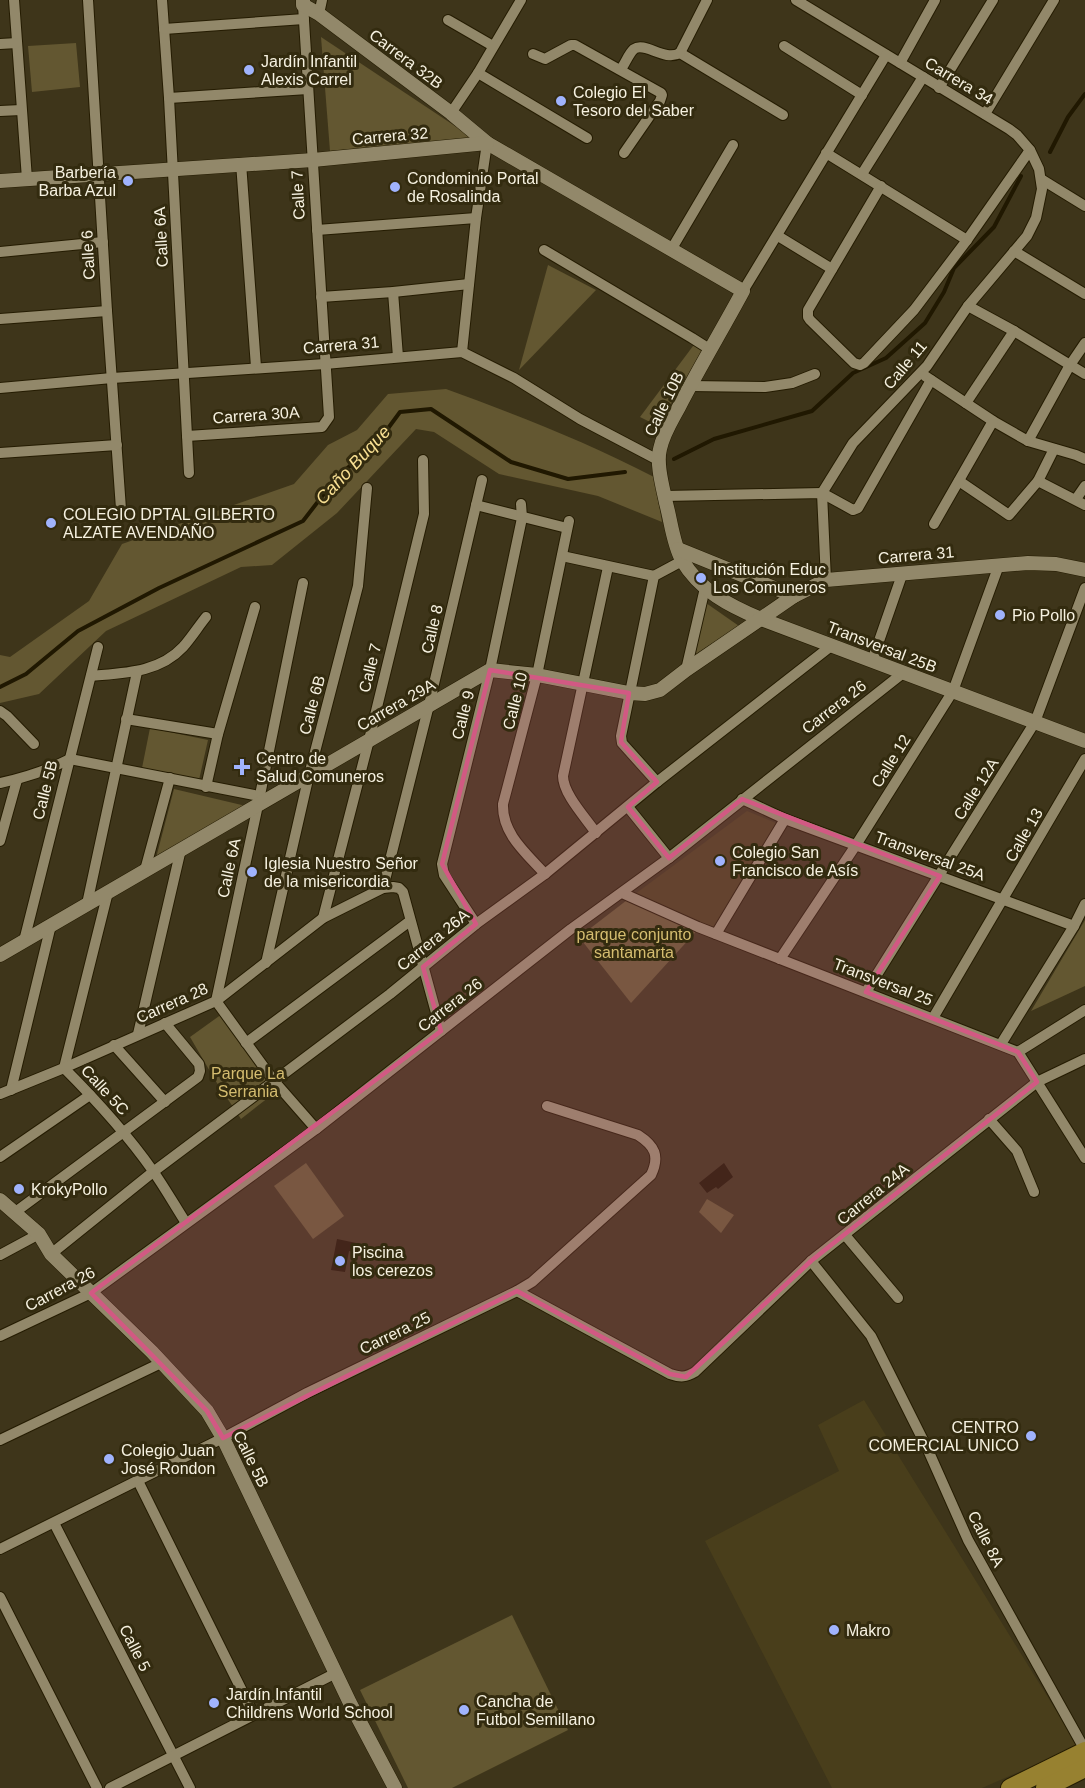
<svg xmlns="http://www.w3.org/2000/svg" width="1085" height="1788" font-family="Arial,sans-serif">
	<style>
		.built { fill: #493e1b }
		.green { fill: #635731 }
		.water { fill: #201801 }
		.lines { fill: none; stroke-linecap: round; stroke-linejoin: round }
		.stream { stroke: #201801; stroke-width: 4 }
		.minor-casing { stroke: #251c02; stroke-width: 12 }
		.tertiary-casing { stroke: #251c02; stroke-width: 15 }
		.primary-casing { stroke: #251c02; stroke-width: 20 }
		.minor { stroke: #92886a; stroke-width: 10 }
		.tertiary { stroke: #92886a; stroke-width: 14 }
		.primary { stroke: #978130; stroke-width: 18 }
		.marked { fill: #d25983; fill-opacity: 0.2; stroke: #d25983; stroke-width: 4.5; stroke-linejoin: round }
		.poi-dot { fill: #a0b3fd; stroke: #332b0f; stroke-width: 2 }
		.labels { text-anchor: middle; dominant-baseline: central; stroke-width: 6; stroke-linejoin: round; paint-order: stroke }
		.street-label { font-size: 16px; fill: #f6f1e0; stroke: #332b0f }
		.poi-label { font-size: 16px; fill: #f6f1e0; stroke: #332b0f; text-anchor: start }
		.park-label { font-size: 16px; fill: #d5bd70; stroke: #332b0f }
		.water-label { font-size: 18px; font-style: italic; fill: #f9e093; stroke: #332b0f }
	</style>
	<rect width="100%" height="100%" fill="#3e351a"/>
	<g class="built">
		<polygon points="747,811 783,826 718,931 631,897"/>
		<polygon points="864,1400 1078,1746 982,1788 832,1788 705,1541 839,1471 818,1425"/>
	</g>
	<g class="green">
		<polygon points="321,37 473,138 330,151"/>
		<polygon points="76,43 80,87 32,92 28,46"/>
		<polygon points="548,265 596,290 519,370"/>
		<polygon points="696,342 708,351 656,425 640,417"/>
		<path d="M446 389C517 415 587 442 654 477L662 522 598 496 499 474 434 432 416 429 337 513 272 565 241 567 106 631 39 694 0 703V655L10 657 89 601 122 544 294 484 328 445 357 430 388 394Z"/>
		<polygon points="706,603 739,626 694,655"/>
		<polygon points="150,728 208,740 199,780 142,768"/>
		<polygon points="174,789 246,806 156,858"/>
		<polygon points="631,897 702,925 631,1003 579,937"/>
		<polygon points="1085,920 1085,986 1031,1011"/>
		<polygon points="222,1014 282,1087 241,1119 215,1080 190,1037"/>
		<polygon points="306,1163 344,1216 313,1239 274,1186"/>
		<polygon points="707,1199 734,1215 721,1233 699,1212"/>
		<polygon points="512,1615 568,1730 452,1788 408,1788 360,1690"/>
	</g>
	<g class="water">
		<polygon points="724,1163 733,1177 718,1189 716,1187 707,1193 699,1183"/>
		<polygon points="337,1239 361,1244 359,1252 349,1251 345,1272 331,1270"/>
	</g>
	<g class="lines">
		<g class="stream">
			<polyline points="1050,152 1068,117 1085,94"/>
			<polyline points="674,459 714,439 812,411 853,373 886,358 925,323 944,292 954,268 994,227 1021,176"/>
			<polyline points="0,687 26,674 78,631 159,588 303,521 337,477 378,442 400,412 431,409 511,462 568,479 625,472"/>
		</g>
		<g class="minor-casing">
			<g id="minor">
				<polyline points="14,0 27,179"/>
				<polyline points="88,0 107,311 121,509"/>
				<polyline points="162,0 169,98 189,473"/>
				<polyline points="796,0 1009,129 1017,135 1030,150 1039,169 1042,189 1036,218 1027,236 968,306 927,366 853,443 822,493 826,580"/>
				<polyline points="319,14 322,0"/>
				<polyline points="448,20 493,46"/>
				<polyline points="164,29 304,19"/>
				<polyline points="0,44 17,43"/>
				<polyline points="784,46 862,95"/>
				<polyline points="680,53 783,115"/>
				<polyline points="680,53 707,0"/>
				<polyline points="533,54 545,59 571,45 575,45 661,93 662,95 660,101 624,153"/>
				<polyline points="900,63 935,0"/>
				<path d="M621 69C625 64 629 53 634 49 645 41 664 62 680 53"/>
				<polyline points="478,73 587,138"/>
				<polyline points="939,88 993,0"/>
				<polyline points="169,98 308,89"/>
				<polyline points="0,111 21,110"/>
				<polyline points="451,113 478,73 521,0"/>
				<polyline points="985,114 1054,0"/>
				<polyline points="826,153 967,240"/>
				<polyline points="241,163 256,367"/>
				<polyline points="862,174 923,77"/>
				<polyline points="1041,179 1085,206"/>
				<polyline points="881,186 808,310 808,317 810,320 854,363 860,365 864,363 914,310 967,240 1030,150"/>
				<polyline points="317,230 476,218"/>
				<polyline points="778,236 832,269"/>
				<polyline points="544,250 692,338 711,350"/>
				<polyline points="671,250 733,145"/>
				<polyline points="1014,251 1085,294"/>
				<polyline points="0,252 103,242"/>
				<polyline points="743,291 886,55"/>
				<polyline points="393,292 398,357"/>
				<polyline points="321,297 393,292 469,284"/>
				<polyline points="968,306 1014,331 1085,374"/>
				<polyline points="0,319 107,311"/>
				<polyline points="462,352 476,218 487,143"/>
				<polyline points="925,376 993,421 1028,441 1076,455 1085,459"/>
				<polyline points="690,386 765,387 792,383 815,374"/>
				<polyline points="0,388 112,378 325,364 462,352 514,378 580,419 658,460"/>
				<polyline points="966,403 1014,331"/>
				<polyline points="187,436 322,427 329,417 303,5"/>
				<polyline points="1028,441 1070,365 1085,343"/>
				<polyline points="0,453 117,445"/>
				<polyline points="959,481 1009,515 1038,481 1054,449"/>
				<polyline points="1038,481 1085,505"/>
				<polyline points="665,496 822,493 853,510 858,508 931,380"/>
				<polyline points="1076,499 1085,486"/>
				<polyline points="476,505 567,528"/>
				<polyline points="934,524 993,421"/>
				<polyline points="562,556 654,576"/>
				<polyline points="303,583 258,805 216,1001 274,1081 316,1129"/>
				<polyline points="872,661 903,572"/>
				<polyline points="686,670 705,588"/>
				<path d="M91 676C123 673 159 673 183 647 191 638 198 627 206 617"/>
				<polyline points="0,711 7,716 34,744"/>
				<polyline points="126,719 218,734"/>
				<polyline points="657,782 622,743 621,736 654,576 682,561"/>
				<path d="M0 783C24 778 48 770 70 759L259 796"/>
				<polyline points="206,787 218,734 255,607"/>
				<polyline points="742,799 785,819 1074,926"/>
				<polyline points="628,807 669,858"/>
				<path d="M596 833C586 818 563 794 563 776L608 567"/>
				<polyline points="0,841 17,780"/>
				<polyline points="145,870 170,778"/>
				<path d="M545 874C526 853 502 834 503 804L537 675 569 521"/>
				<polyline points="383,888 429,705 482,480"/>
				<path d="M108 892 64 1068C96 1100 127 1134 153 1171 165 1188 175 1206 186 1223"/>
				<polyline points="622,893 698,927 1018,1052 1085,1158"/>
				<polyline points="87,904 137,672"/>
				<polyline points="323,918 369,740 424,514 423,460"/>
				<polyline points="476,924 444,875 442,864 490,670 522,518 521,504"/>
				<polyline points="716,934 785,819"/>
				<polyline points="24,941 98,647"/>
				<polyline points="780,959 856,845 953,691 999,565"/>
				<polyline points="266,963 309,775 358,586 367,488"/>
				<polyline points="866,992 1035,722 1085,588"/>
				<polyline points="933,1018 1085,759"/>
				<polyline points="138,1034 181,849"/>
				<polyline points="246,1043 410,921"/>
				<polyline points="1001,1044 1074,926 1085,904"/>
				<polyline points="114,1045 165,1102"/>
				<polyline points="1018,1052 1085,1010"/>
				<polyline points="11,1090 51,925"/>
				<polyline points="0,1094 64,1068 216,1001 323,918 383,888 393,887 399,888 403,892 441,1031"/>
				<polyline points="989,1119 1017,1151 1034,1192"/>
				<polyline points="0,1157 90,1095"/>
				<polyline points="14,1213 198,1077 200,1071 199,1064 165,1023"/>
				<polyline points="845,1235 898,1298"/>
				<polyline points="51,1254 153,1172 390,994 476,924 545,874 657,782 831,646"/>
				<polyline points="0,1255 39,1234"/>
				<polyline points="811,1261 871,1336 928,1450 968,1540 1085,1750"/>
				<path d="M517 1291 670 1374C681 1378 686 1377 695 1372L811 1261 1037 1082 1085 1059"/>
				<polyline points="0,1336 91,1293 316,1129 571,929 669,858 903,673"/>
				<polyline points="0,1440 161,1363"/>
				<polyline points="138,1481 254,1715"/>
				<polyline points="54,1523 190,1788"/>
				<path d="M0 1549 223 1438 307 1393 517 1291 532 1282 651 1175C660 1156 655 1146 638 1135L547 1106"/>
				<polyline points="0,1597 97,1788"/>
				<polyline points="110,1788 336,1673"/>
			</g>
		</g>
		<g class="tertiary-casing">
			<g id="tertiary">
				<path d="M303 0V5L319 14 451 113 487 143 743 291C722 330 699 368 679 407 672 420 663 434 660 449 656 464 663 488 666 503 671 521 673 544 682 560 700 591 730 606 761 619L1085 741"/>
				<polyline points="0,181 313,160 487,143"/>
				<polyline points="678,549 794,596"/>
				<polyline points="0,955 490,670 537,675 629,693 645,694 660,690 686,670 794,596 826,580 1028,563 1056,564 1085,570"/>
				<polyline points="0,1200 39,1234 51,1254 152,1352 207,1411 223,1438 350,1703 395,1788"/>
			</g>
		</g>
		<g class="primary-casing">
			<g id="primary">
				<polyline points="1010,1788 1085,1751"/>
				<polyline points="1045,1788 1085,1768"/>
			</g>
		</g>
		<use href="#minor" class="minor"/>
		<use href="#tertiary" class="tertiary"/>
		<use href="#primary" class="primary"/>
	</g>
	<path class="marked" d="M490 670 629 693 621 742 657 782 628 807 669 858 742 799 940 876 866 992 1018 1052 1037 1082 811 1261 686 1377 670 1374 517 1291 223 1438 207 1411 91 1293 441 1031 423 967 476 924 442 864Z"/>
	<g class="poi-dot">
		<circle cx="249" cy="70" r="6"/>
		<circle cx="561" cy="101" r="6"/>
		<circle cx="128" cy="181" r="6"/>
		<circle cx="395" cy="187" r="6"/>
		<circle cx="51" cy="523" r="6"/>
		<circle cx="701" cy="578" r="6"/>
		<circle cx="1000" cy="615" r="6"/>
		<path d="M239 758h6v6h6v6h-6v6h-6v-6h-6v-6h6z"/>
		<circle cx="720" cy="861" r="6"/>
		<circle cx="252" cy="872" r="6"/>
		<circle cx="19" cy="1189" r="6"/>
		<circle cx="340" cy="1261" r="6"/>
		<circle cx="1031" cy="1436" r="6"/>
		<circle cx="109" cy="1459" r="6"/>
		<circle cx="834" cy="1630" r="6"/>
		<circle cx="214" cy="1703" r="6"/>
		<circle cx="464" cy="1710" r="6"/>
	</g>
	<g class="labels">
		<g class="street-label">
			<text transform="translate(406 59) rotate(37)">Carrera 32B</text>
			<text transform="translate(959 81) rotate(31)">Carrera 34</text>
			<text transform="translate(390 136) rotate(-5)">Carrera 32</text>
			<text transform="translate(298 195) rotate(-93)">Calle 7</text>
			<text transform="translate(161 237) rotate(-93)">Calle 6A</text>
			<text transform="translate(88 255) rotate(-93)">Calle 6</text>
			<text transform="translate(341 345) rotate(-5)">Carrera 31</text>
			<text transform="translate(905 365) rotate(-50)">Calle 11</text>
			<text transform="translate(664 404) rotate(-64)">Calle 10B</text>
			<text transform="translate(256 415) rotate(-4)">Carrera 30A</text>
			<text transform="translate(916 555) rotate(-5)">Carrera 31</text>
			<text transform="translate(432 629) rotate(-77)">Calle 8</text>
			<text transform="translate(882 647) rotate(21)">Transversal 25B</text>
			<text transform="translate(370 668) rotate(-76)">Calle 7</text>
			<text transform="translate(515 701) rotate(-76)">Calle 10</text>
			<text transform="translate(312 705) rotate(-75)">Calle 6B</text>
			<text transform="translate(396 705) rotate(-30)">Carrera 29A</text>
			<text transform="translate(834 707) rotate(-38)">Carrera 26</text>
			<text transform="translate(463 715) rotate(-76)">Calle 9</text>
			<text transform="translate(891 761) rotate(-58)">Calle 12</text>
			<text transform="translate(976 789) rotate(-58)">Calle 12A</text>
			<text transform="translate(45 790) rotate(-76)">Calle 5B</text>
			<text transform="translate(1024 835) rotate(-60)">Calle 13</text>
			<text transform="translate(930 856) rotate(20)">Transversal 25A</text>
			<text transform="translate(229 868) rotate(-78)">Calle 6A</text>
			<text transform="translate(433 940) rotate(-39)">Carrera 26A</text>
			<text transform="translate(883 982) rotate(21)">Transversal 25</text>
			<text transform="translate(172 1003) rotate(-24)">Carrera 28</text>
			<text transform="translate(450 1005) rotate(-38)">Carrera 26</text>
			<text transform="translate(105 1090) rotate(47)">Calle 5C</text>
			<text transform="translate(873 1194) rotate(-39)">Carrera 24A</text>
			<text transform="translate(60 1289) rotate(-28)">Carrera 26</text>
			<text transform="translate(395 1333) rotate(-26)">Carrera 25</text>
			<text transform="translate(251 1459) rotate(64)">Calle 5B</text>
			<text transform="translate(986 1539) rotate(63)">Calle 8A</text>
			<text transform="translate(135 1648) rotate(63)">Calle 5</text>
		</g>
		<g class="poi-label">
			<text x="261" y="61">Jardín Infantil<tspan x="261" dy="18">Alexis Carrel</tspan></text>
			<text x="573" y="92">Colegio El<tspan x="573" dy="18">Tesoro del Saber</tspan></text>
			<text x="116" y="172" text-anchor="end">Barbería<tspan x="116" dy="18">Barba Azul</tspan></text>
			<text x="407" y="178">Condominio Portal<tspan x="407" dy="18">de Rosalinda</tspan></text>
			<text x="63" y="514">COLEGIO DPTAL GILBERTO<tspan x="63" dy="18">ALZATE AVENDAÑO</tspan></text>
			<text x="713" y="569">Institución Educ<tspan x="713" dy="18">Los Comuneros</tspan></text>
			<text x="1012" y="615">Pio Pollo</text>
			<text x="256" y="758">Centro de<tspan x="256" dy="18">Salud Comuneros</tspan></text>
			<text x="732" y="852">Colegio San<tspan x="732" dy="18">Francisco de Asís</tspan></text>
			<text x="264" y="863">Iglesia Nuestro Señor<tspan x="264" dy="18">de la misericordia</tspan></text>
			<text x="31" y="1189">KrokyPollo</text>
			<text x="352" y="1252">Piscina<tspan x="352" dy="18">los cerezos</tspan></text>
			<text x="1019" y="1427" text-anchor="end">CENTRO<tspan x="1019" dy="18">COMERCIAL UNICO</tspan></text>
			<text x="121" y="1450">Colegio Juan<tspan x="121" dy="18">José Rondon</tspan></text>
			<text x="846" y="1630">Makro</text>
			<text x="226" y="1694">Jardín Infantil<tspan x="226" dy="18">Childrens World School</tspan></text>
			<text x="476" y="1701">Cancha de<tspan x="476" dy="18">Futbol Semillano</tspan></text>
		</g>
		<g class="park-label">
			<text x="634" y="934">parque conjunto<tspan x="634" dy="18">santamarta</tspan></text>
			<text x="248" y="1073">Parque La<tspan x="248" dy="18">Serrania</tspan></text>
		</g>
		<g class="water-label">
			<text transform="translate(353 465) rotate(-47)">Caño Buque</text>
		</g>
	</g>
</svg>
